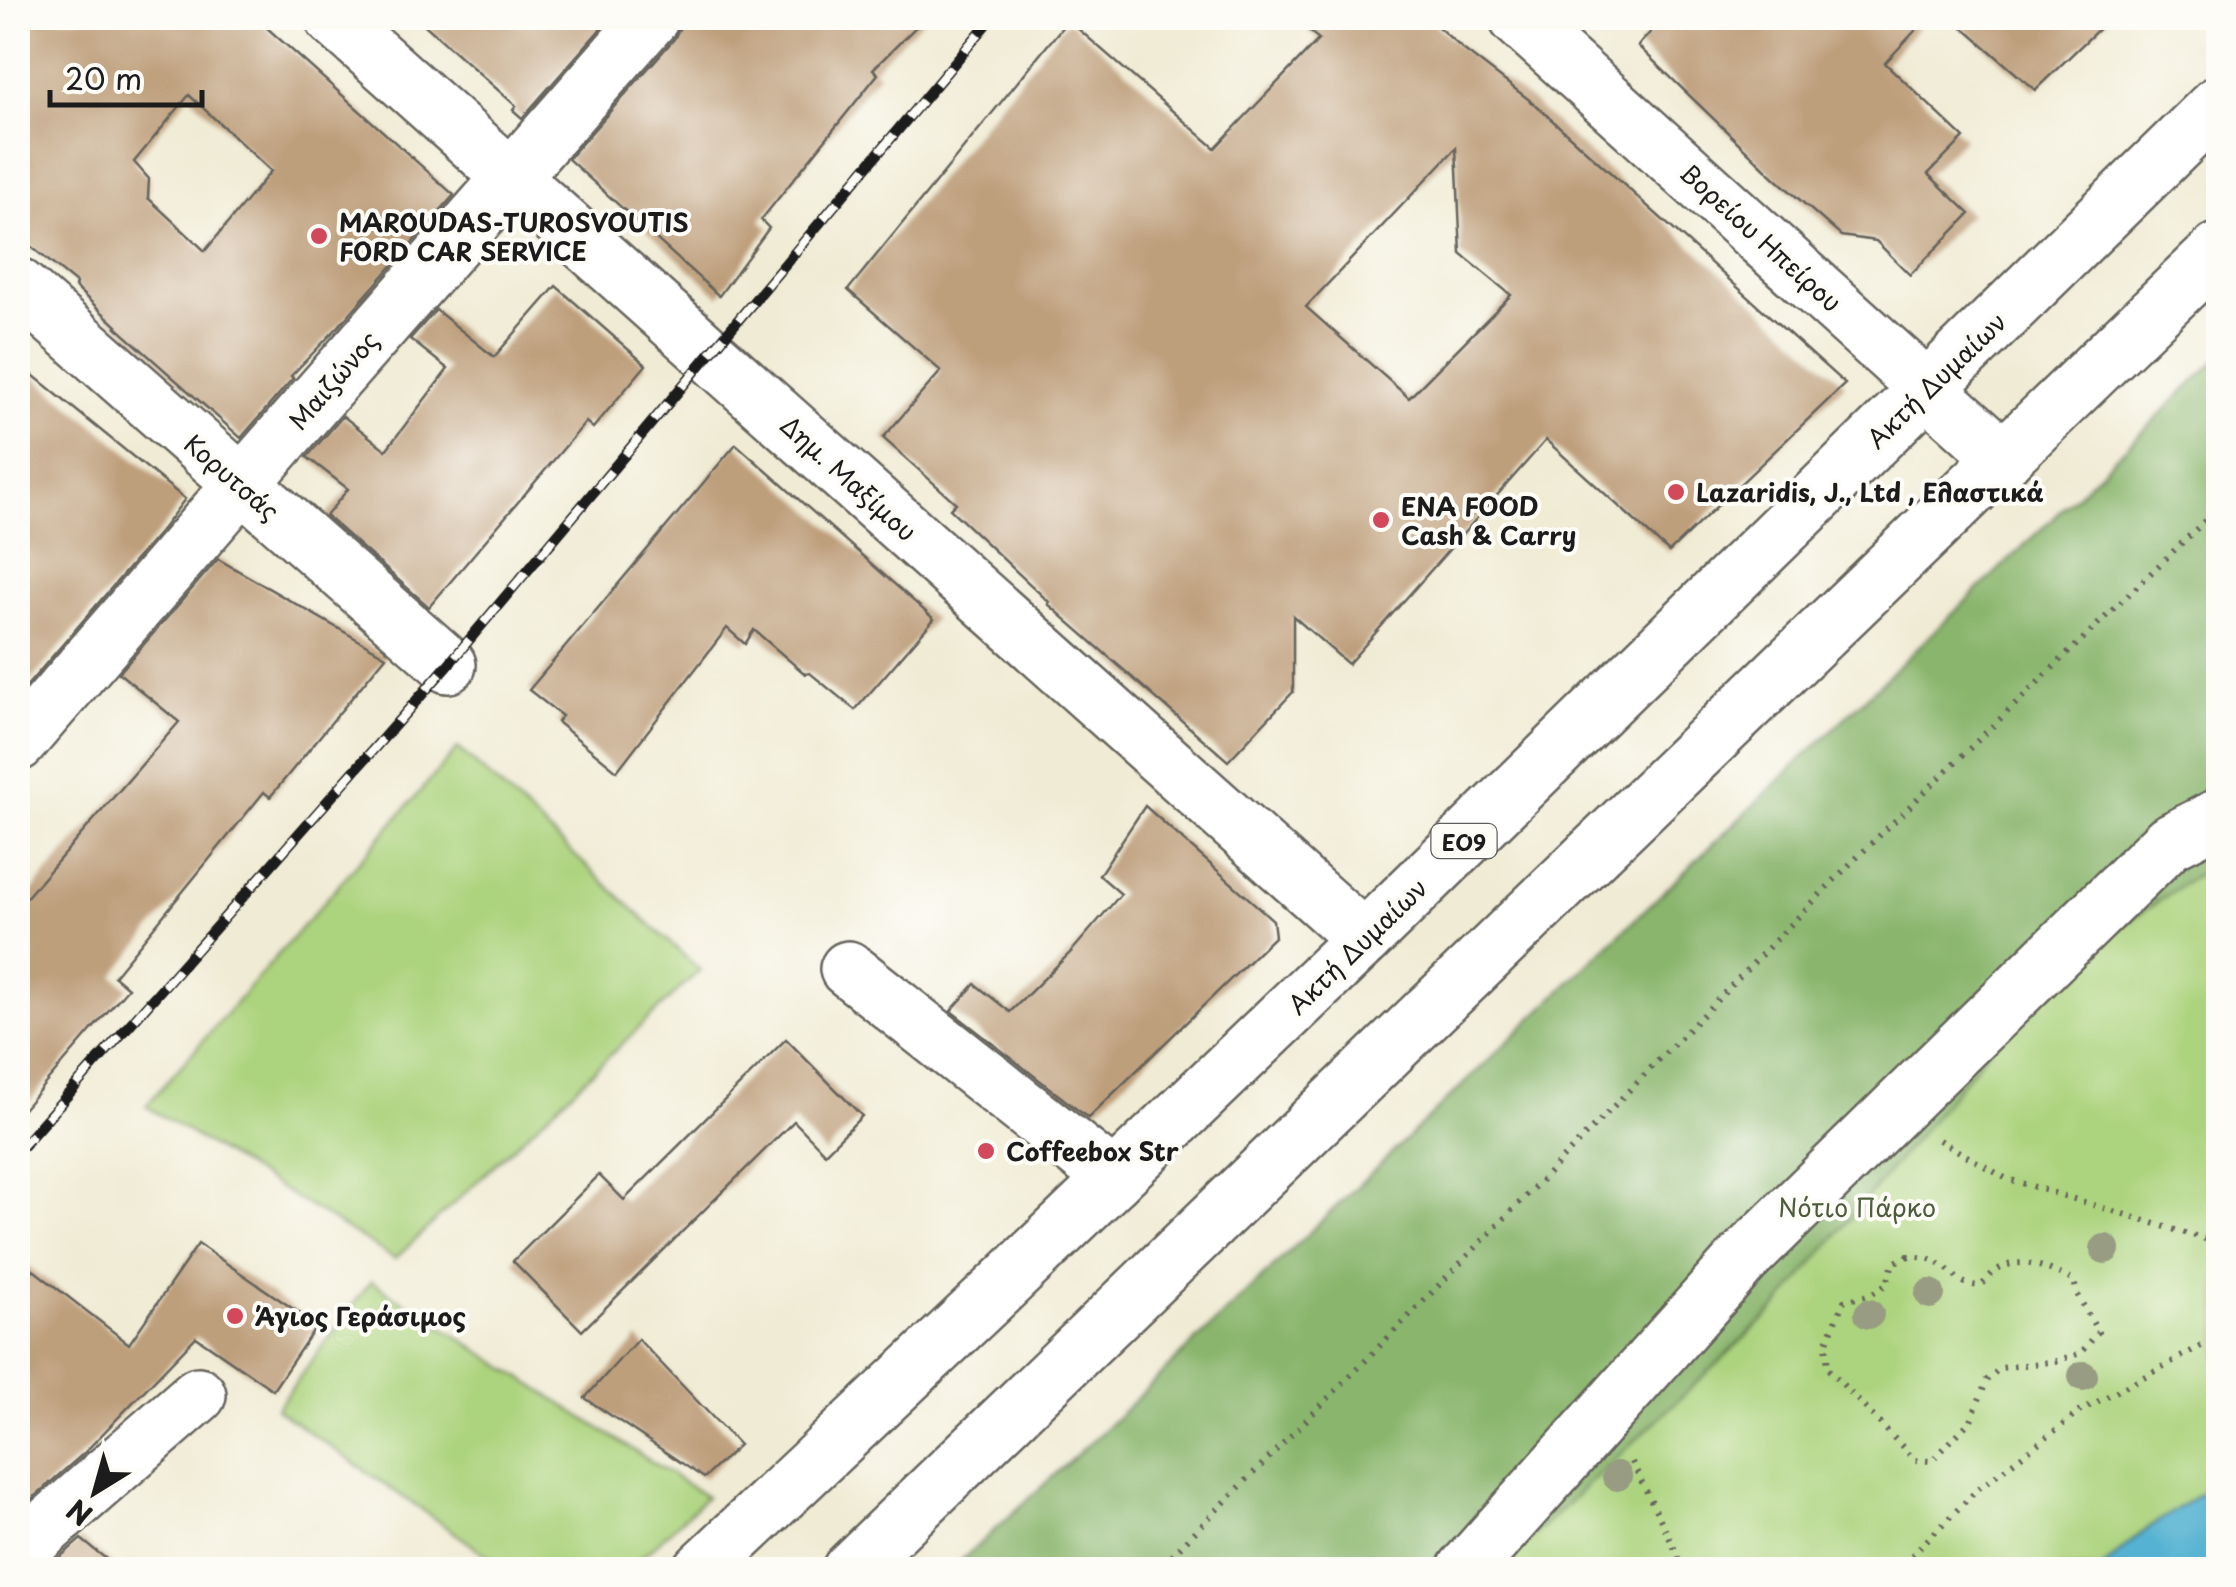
<svg xmlns="http://www.w3.org/2000/svg" width="2236" height="1587" font-family="'Playpen Sans',sans-serif">
	<style>
		.green { fill: #acd37d; stroke: #64784c; stroke-width: 2.5 }
		.forest { fill: #89b56c; stroke: #526844; stroke-width: 2.5 }
		.water { fill: #54b2d2; stroke: #386777; stroke-width: 2.5 }
		.building { fill: #be9f7b; fill-rule: evenodd }
		.lines { fill: none; stroke-linecap: round; stroke-linejoin: round }
		.minor-casing { stroke: #66645c; stroke-width: 60 }
		.major-casing { stroke: #66645c; stroke-width: 60 }
		.path { stroke: #66645c; stroke-width: 6; stroke-dasharray: 2.5 8; stroke-linecap: butt }
		.minor { stroke: #fff; stroke-width: 55 }
		.major { stroke: #fff; stroke-width: 55 }
		.rail-casing { stroke: #1c1c1c; stroke-width: 11 }
		.rail { stroke: #fdfcf7; stroke-width: 8; stroke-dasharray: 22; stroke-linecap: butt }
		.tree { fill: #979c82 }
		.poi-dot { fill: #d1495b; stroke: #fdfcf7; stroke-width: 4 }
		.labels { text-anchor: middle; dominant-baseline: central; stroke-width: 8; stroke-linejoin: round; paint-order: stroke }
		.shield { fill: #fdfcf7; stroke: #605f5e; stroke-width: 2.5 }
		.shield-label { font-size: 22px; font-weight: bold; fill: #1c1c1c }
		.poi-label { font-size: 25px; font-weight: bold; fill: #1c1c1c; stroke: #fdfcf7; text-anchor: start }
		.street-label { font-size: 25px; fill: #1c1c1c; stroke: #fdfcf7 }
		.park-label { font-size: 25px; fill: #4e5c3e; stroke: #fdfcf7 }
	</style>
	<rect width="100%" height="100%" fill="#fdfcf7"/>
	<filter id="ink" filterUnits="userSpaceOnUse"><feTurbulence type="fractalNoise" baseFrequency=".01" numOctaves="2"/><feDisplacementMap in="SourceGraphic" scale="20" xChannelSelector="R" yChannelSelector="G"/><feConvolveMatrix kernelMatrix="1 2 1 2 8 2 1 2 1" color-interpolation-filters="sRGB"/></filter>
	<filter id="wash" filterUnits="userSpaceOnUse"><feTurbulence type="fractalNoise" baseFrequency=".0048" numOctaves="4" result="noise"/><feDisplacementMap in="SourceGraphic" scale="40" xChannelSelector="R" yChannelSelector="G"/><feGaussianBlur stdDeviation="2.25" result="paint"/><feColorMatrix in="noise" values="0 0 0 0 0 0 0 0 0 0 0 0 0 0 0 0 0 1.4 0 .05"/><feComposite in="paint" operator="in"/></filter>
	<g filter="url(#wash)">
		<rect width="100%" height="100%" fill="#f0ebd4"/>
		<g class="green">
			<polygon points="2218,359 2218,1482 2141,1533 2101,1569 951,1570 1107,1427"/>
			<polygon points="458,748 700,970 395,1259 146,1106"/>
			<polygon points="371,1281 706,1497 629,1569 507,1569 276,1409"/>
		</g>
		<polygon class="forest" points="2218,359 2218,860 2050,976 1777,1307 1756,1327 1498,1569 951,1570 1107,1427"/>
		<polygon class="water" points="2218,1482 2218,1569 2101,1569 2141,1533"/>
		<g id="blocks">
			<g class="building">
				<path d="M18 18H256L454 195 338 327 291 376 293 378 241 438 116 327 117 326 75 287 76 283 18 236ZM189 95 271 171 205 251 148 198 149 179 134 162Z"/>
				<polygon points="417,18 610,18 522,118 513,110 516,106"/>
				<polygon points="681,18 925,18 873,69 878,74 761,220 769,228 719,296 568,159 674,39 681,25"/>
				<path d="M1293 18H1428L1463 49 1532 102 1845 384 1669 552 1546 440 1348 664 1293 616V692L1228 761 1048 604 1049 602 950 509 956 503 883 438 941 371 848 290 1068 20 1215 148 1319 39ZM1456 148 1461 254 1511 295 1409 398 1306 307Z"/>
				<polygon points="1663,18 1927,18 1885,63 1964,138 1928,174 1970,214 1910,275 1876,241 1841,236 1774,177 1638,46"/>
				<polygon points="1952,18 2110,18 2035,90"/>
				<polygon points="556,286 646,365 593,428 586,422 429,607 326,516 348,489 307,457 343,416 386,450 448,369 410,339 436,310 494,357"/>
				<polygon points="18,363 185,499 163,528 18,696"/>
				<polygon points="736,444 934,619 855,710 810,673 805,674 754,630 745,644 727,628 617,771 557,722 562,716 529,690"/>
				<polygon points="218,559 386,656 270,797 264,792 114,976 128,988 18,1115 18,907 179,722 119,673"/>
				<polygon points="1145,806 1273,920 1275,936 1088,1118 951,1011 975,984 1010,1012 1071,952 1121,894 1099,875"/>
				<polygon points="786,1039 862,1116 825,1153 794,1121 582,1331 513,1261 599,1175 624,1200"/>
				<polygon points="198,1244 317,1325 273,1390 196,1337 84,1453 18,1511 18,1258 129,1344"/>
				<polygon points="638,1339 739,1445 704,1478 585,1398"/>
				<polygon points="81,1539 120,1570 45,1570"/>
			</g>
		</g>
	</g>
	<g filter="url(#ink)">
		<use href="#blocks" fill-opacity="0" stroke="#66645c" stroke-width="2.5"/>
		<g class="lines">
			<g class="minor-casing">
				<g id="minor">
					<polyline points="333,18 1364,939"/>
					<polyline points="18,286 448,665"/>
					<polyline points="18,743 241,485 651,18"/>
					<polyline points="848,969 1114,1179"/>
					<polyline points="18,1552 198,1395"/>
					<polyline points="1465,1570 1743,1259 2169,842 2218,817"/>
				</g>
			</g>
			<g class="major-casing">
				<g id="major">
					<polyline points="1517,18 2004,458"/>
					<polyline points="701,1570 998,1290 1364,939 2218,104"/>
					<polyline points="850,1570 2218,251"/>
				</g>
			</g>
			<g class="path">
				<polyline points="1939,1140 2005,1178 2218,1243"/>
				<path d="M1908 1256C1917 1257 1926 1257 1934 1261 1956 1271 1953 1284 1980 1286 1986 1282 1991 1273 1997 1270 2022 1254 2052 1270 2074 1281L2077 1294 2098 1332 2081 1353 2056 1361 2000 1368 1987 1380 1971 1420 1932 1461 1915 1460 1828 1369 1826 1344 1844 1301 1869 1295 1887 1284 1893 1263Z"/>
				<polyline points="1632,1462 1673,1545 1682,1570"/>
				<polyline points="1157,1570 1364,1362 1846,868 2218,508"/>
				<polyline points="1897,1570 1978,1489 2082,1410 2218,1337"/>
			</g>
			<use href="#minor" class="minor"/>
			<use href="#major" class="major"/>
			<g class="rail-casing">
				<polyline id="rail" points="18,1151 448,665 992,18"/>
			</g>
			<use href="#rail" class="rail"/>
		</g>
		<g class="tree">
			<circle cx="2105" cy="1249" r="15"/>
			<circle cx="1930" cy="1294" r="15"/>
			<circle cx="1869" cy="1314" r="15"/>
			<circle cx="2083" cy="1376" r="15"/>
			<circle cx="1617" cy="1476" r="15"/>
		</g>
	</g>
	<g class="poi-dot">
		<circle cx="319" cy="236" r="10"/>
		<circle cx="1676" cy="492" r="10"/>
		<circle cx="1381" cy="520" r="10"/>
		<circle cx="986" cy="1151" r="10"/>
		<circle cx="235" cy="1316" r="10"/>
	</g>
	<g class="labels">
		<rect class="shield" x="1431.5" y="824" width="65" height="34" rx="8"/>
		<g class="shield-label">
			<text x="1464" y="841">ΕΟ9</text>
		</g>
		<g class="poi-label">
			<text x="339" y="222">MAROUDAS-TUROSVOUTIS<tspan x="339" dy="29">FORD CAR SERVICE</tspan></text>
			<text x="1696" y="492">Lazaridis, J., Ltd , Ελαστικά</text>
			<text x="1401" y="506">ENA FOOD<tspan x="1401" dy="29">Cash &amp; Carry</tspan></text>
			<text x="1006" y="1151">Coffeebox Str</text>
			<text x="255" y="1316">Άγιος Γεράσιμος</text>
		</g>
		<g class="street-label">
			<text transform="translate(1761 237) rotate(42)">Βορείου Ηπείρου</text>
			<text transform="translate(333 380) rotate(-49)">Μαιζώνος</text>
			<text transform="translate(1936 380) rotate(-44)">Ακτή Δυμαίων</text>
			<text transform="translate(232 477) rotate(41)">Κορυτσάς</text>
			<text transform="translate(849 478) rotate(42)">Δημ. Μαξίμου</text>
			<text transform="translate(1357 946) rotate(-44)">Ακτή Δυμαίων</text>
		</g>
		<g class="park-label">
			<text x="1857" y="1207">Νότιο Πάρκο</text>
		</g>
	</g>
	<rect width="2236" height="1587" fill="none" stroke="#fdfcf7" stroke-width="60"/>
	<g transform="translate(95 1492) rotate(217)" stroke="#fdfcf7" stroke-width="8" paint-order="stroke">
	<path d="M0-8L18 38L0 25L-18 38Z" fill="#1c1c1c"/>
	<text y="-15" font-size="28" font-weight="bold" text-anchor="middle" fill="#1c1c1c">N</text>
	</g>
	<path d="M50 90v15h152v-15" fill="none" stroke="#1c1c1c" stroke-width="5"/>
	<text x="65" y="90" font-size="30" fill="#1c1c1c" stroke="#fdfcf7" stroke-width="8" paint-order="stroke">20 m</text>
</svg>
